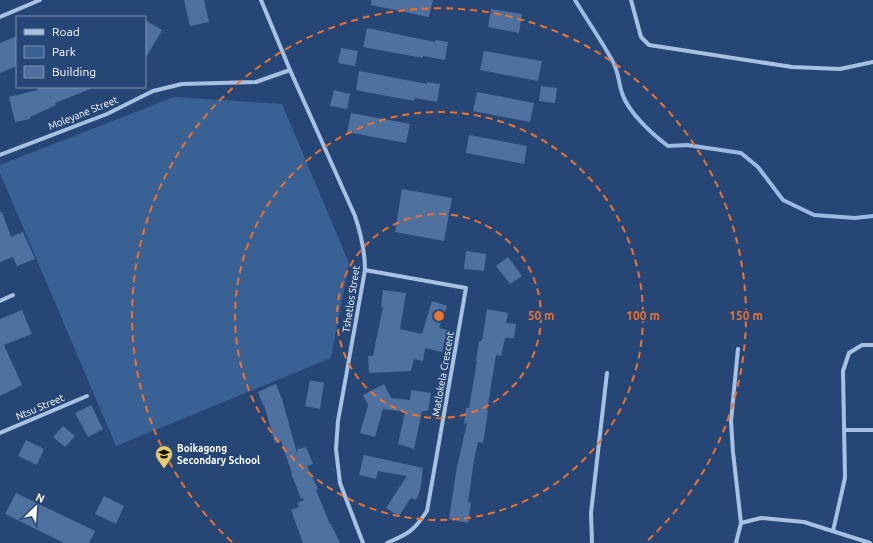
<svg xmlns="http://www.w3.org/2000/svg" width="873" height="543" font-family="Ubuntu,sans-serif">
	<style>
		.green { fill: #3a6194 }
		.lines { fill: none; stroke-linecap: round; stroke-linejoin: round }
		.stream { stroke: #9cbbe3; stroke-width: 4 }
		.building { fill: #4e71a0 }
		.street { stroke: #a7c1e2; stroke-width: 4 }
		.ring { fill: none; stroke: #eb7230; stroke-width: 2; stroke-dasharray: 7 5 }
		.labels { text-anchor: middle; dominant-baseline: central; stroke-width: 3; stroke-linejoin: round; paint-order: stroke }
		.street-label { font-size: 10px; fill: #fff; stroke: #264776 }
		.poi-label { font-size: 10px; font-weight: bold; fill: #fff; stroke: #264776; text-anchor: start }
		.centre { fill: #eb7230; stroke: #264776; stroke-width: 2 }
		.ring-label { font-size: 12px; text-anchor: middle; font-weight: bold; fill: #eb7230; stroke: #264776; stroke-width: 3; stroke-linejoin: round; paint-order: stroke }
	</style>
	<rect width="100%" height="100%" fill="#264776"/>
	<polygon class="green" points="174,97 282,104 349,263 331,358 116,446 0,173 0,165"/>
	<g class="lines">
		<path class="stream" d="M575 0C587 20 601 40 612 60 619 72 618 81 622 93 628 112 652 134 668 146L687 145 741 153 758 167 783 200 814 215 855 218 873 216"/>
	</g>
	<g class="building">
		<polygon points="184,0 204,0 209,22 190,26"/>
		<polygon points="371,0 433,0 429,17 371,5"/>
		<polygon points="491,9 522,14 519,33 488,27"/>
		<polygon points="145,20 162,30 145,59"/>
		<polygon points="367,28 435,42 436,40 448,42 445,60 423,56 423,58 363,47"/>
		<polygon points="17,36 17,66 0,73 0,43"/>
		<polygon points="341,48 358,51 355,66 338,63"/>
		<polygon points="484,51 542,61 538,81 480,70"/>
		<polygon points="359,71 427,84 427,82 440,84 437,102 415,98 414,101 356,90"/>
		<polygon points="541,86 557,88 555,103 539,101"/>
		<polygon points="37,87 93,87 93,88 55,103 56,105 30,117 30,119 15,122 9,97 38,90"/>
		<polygon points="334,90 350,94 347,109 330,106"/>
		<polygon points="477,92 534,103 530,122 473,111"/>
		<polygon points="351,113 410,124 406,143 347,132"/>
		<polygon points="469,135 527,146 524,164 466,153"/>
		<polygon points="402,189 452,198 444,241 395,232"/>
		<polygon points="0,212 2,212 11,237 23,232 35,259 17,266 13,257 0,262"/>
		<polygon points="466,251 486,254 484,271 464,269"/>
		<polygon points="508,257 522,276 510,284 496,266"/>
		<polygon points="383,290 406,293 400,329 422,334 432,301 447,306 439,328 447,330 442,352 425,348 423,361 414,359 411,371 369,373 368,356 373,356 383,307 381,307"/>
		<polygon points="487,309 508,313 506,323 516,324 514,338 505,338 501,356 496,355 487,411 488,411 483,443 478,442 474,460 468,502 471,503 468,523 449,519 457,467 467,424 464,423 466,408 469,408 477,361 476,361 479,341 482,341"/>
		<polygon points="22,310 32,334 4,345 22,385 0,396 0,319"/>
		<polygon points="310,380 324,383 320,409 305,406"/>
		<polygon points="276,384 282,399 297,453 298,447 299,449 306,447 313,464 307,466 318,489 316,490 330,524 331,524 340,543 303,543 291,510 299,507 297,503 304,500 303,498 301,499 291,473 292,473 281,441 275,443 264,405 263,405 258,392"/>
		<polygon points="384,384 391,398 410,400 411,390 431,393 428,411 422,411 414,449 398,444 405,412 383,409 375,437 360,433 368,405 363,395"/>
		<polygon points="91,405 103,429 88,437 75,413"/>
		<polygon points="63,426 75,436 65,447 53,437"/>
		<polygon points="26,440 44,449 37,465 18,456"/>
		<polygon points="364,455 423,468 420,491 416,500 411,498 399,516 386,508 407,476 378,471 376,479 359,475"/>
		<polygon points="16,493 95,531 89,543 64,543 5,514"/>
		<polygon points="104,496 124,506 116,524 95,514"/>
	</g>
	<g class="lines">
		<g class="street">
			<path d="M261 0 290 70 355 216C361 234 365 250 365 270L338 421 336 449 340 483 363 543"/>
			<polyline points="631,0 641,37 649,45 792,67 840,69 873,62"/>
			<polyline points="0,17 40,0"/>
			<polyline points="0,155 107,114 153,91 182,84 256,82 290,70"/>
			<path d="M365 270 466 288 427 511C414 531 408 534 387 543"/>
			<polyline points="0,301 13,295"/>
			<polyline points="738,349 731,421 733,452 741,523"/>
			<polyline points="844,430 873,430"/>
			<polyline points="0,433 87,396"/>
			<polyline points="833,531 845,478 843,371 849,353 862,345 873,345"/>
			<polyline points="592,543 591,513 607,373"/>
			<polyline points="736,543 741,523 761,518 804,522 870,543"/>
		</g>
	</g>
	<g class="ring">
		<circle cx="439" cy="316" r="102"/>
		<circle cx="439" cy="316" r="204"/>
		<path d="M232 542A307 307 0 1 1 646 542"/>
	</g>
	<defs>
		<g id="school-pin" transform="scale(0.9)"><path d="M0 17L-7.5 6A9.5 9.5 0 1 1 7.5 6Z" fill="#ebc96d" stroke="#264776"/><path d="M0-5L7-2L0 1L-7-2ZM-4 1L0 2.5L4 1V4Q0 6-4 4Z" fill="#111"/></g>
	</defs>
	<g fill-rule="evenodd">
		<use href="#school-pin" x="164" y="454"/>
	</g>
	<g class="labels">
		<g class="street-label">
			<text transform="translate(83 113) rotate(-22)">Moleyane Street</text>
			<text transform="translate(351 299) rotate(-81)">Tshetlos Street</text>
			<text transform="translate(443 374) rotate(-80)">Matlokela Crescent</text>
			<text transform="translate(40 407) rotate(-23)">Ntsu Street</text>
		</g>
		<g class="poi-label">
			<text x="177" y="448">Boikagong<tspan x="177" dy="12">Secondary School</tspan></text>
		</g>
	</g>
	<circle cx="439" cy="316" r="6" class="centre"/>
	<g class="ring-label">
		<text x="541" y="320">50 m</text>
		<text x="643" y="320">100 m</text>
		<text x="746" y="320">150 m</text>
	</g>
	<rect x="16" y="16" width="130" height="72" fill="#264776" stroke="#7d91ad"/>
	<rect x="24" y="29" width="20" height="6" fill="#a7c1e2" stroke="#7d91ad"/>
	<text x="52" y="36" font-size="12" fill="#ffffff">Road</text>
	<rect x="24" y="46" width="20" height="12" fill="#3a6194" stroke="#7d91ad"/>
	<text x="52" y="56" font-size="12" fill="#ffffff">Park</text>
	<rect x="24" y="66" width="20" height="12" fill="#4e71a0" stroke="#7d91ad"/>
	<text x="52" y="76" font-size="12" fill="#ffffff">Building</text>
	<g transform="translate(36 507) rotate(25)" stroke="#264776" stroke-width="3" paint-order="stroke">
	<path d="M0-3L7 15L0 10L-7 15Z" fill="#ffffff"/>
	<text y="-6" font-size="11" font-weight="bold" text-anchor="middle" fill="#ffffff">N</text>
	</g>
</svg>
